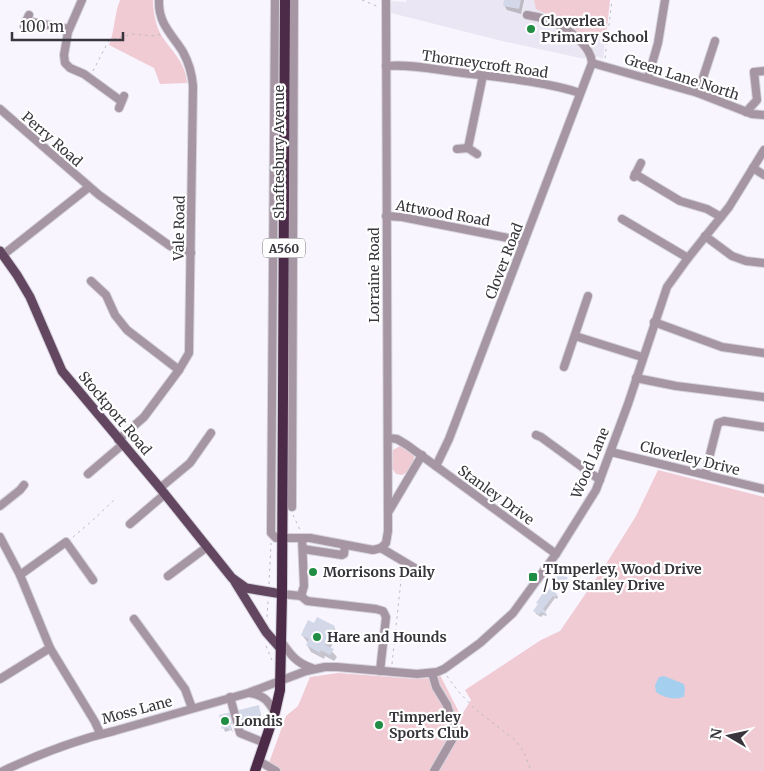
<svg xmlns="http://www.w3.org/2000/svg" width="764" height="771" font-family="Merriweather,serif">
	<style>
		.built { fill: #ebe6f3 }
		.green { fill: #f1cbd4 }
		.water { fill: #a4cfee }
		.shadow { fill: #0003 }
		.building { fill: #d2d8e8 }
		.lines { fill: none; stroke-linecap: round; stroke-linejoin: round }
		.minor-casing { stroke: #d5d3dc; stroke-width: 10 }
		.major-casing { stroke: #d5d3dc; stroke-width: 11 }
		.highway-casing { stroke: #d5d3dc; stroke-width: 12 }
		.path { stroke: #bdbbc3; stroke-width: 1; stroke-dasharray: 2.5 4; stroke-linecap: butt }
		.minor { stroke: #a695a3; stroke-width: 8 }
		.major { stroke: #63465f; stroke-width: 9 }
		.highway { stroke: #4b2b47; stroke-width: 10 }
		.poi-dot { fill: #218d44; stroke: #fff; stroke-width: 2 }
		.labels { text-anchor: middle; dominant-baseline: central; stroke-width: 4.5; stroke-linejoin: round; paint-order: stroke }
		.shield { fill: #fff; stroke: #747276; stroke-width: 1 }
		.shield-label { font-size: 12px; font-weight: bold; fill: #38363c }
		.poi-label { font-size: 14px; font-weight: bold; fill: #38363c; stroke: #fff; text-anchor: start }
		.street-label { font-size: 14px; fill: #38363c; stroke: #fff }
	</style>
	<rect width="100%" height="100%" fill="#f8f5ff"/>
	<polygon class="built" points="406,0 610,0 603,59 587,53 585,59 502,41 391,13 391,1 406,2"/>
	<g class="green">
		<path d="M120 0H153C153 12 156 28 163 38 173 52 186 64 187 83L160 84 154 68 109 45C115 30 114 15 120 0Z"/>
		<polygon points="534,0 610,0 606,36 585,38 560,20 540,11 536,9"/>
		<path d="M400 446 405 447 414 456C414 464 409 472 402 475L396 474 392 468 393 450Z"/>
		<polygon points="658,470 764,497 764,771 266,771 286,716 298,706 310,677 338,673 417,679 429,678 440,675 461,716 471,700 465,690 541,640 560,631 606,564 636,516"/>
	</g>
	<path class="water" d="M664 676 684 684 685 688 684 697C674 700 664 698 656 692L655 685 659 677Z"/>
	<g class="shadow">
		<polygon points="505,0 524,0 521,14 507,10 504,5"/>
		<polygon points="559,574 569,582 563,587 555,579"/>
		<polygon points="556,594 558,597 557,599 555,598 545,612 547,616 543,615 541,617 536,614 535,611 539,605 537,603"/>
		<polygon points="314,624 334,627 338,634 330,649 337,657 334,661 325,656 324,659 311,652 307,645 308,643 302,635"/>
		<polygon points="259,708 261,716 230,724 233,732 231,730 225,732 220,716"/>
	</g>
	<g class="building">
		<polygon points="504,0 521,0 519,9 503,6"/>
		<polygon points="559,572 568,578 561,585 553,579"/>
		<polygon points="550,588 557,594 555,597 553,596 543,609 546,611 545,614 541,612 539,615 533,611 538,604 536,603 545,590 547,592"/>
		<polygon points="317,617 335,626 325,645 334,649 330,655 321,650 320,653 306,645 309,639 301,635 308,620 314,623"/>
		<polygon points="259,705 261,715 230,723 232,729 229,730 228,728 222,729 219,715"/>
	</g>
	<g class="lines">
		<g class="minor-casing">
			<g id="minor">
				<polyline points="82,0 68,32 64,55 65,63 70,68 84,74 121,101"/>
				<polyline points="275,0 271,533 276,538 310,538 373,550 381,548"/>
				<polyline points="26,21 69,29"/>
				<polyline points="24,26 29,15"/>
				<polyline points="592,63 698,93 752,114 764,115"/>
				<path d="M386 66C409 64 432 69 455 72 494 77 544 81 580 93"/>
				<polyline points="648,78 658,43 665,0"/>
				<polyline points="698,93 715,41"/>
				<polyline points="119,108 124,96"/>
				<polyline points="0,109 99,195 170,246 191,253"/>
				<polyline points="746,112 757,100 754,72 764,71"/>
				<polyline points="468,148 483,75"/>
				<polyline points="457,149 468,148 477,154"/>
				<polyline points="753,168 764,175"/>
				<polyline points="635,174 680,201 707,209 721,217"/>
				<polyline points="634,177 641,163"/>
				<polyline points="386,216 402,217 513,239 524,242"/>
				<polyline points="622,219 688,258"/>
				<polyline points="705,236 732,256 746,261 764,263"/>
				<polyline points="3,255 89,187"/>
				<polyline points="91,281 106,295 115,315 127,330 179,370"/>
				<polyline points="654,322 722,347 764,353"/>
				<polyline points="575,336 642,357"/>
				<polyline points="564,367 588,296"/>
				<polyline points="636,378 676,386 764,397"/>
				<polyline points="536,435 541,437 600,480"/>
				<polyline points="388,438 397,439 407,445 556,554"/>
				<path d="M118 440 144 417 179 370 189 353 193 86C192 74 189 63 183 52 172 34 158 24 159 0"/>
				<polyline points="611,452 764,489"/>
				<path d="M436 466 449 439 592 63C591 45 566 27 551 21 543 18 535 16 527 15"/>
				<polyline points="88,474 122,445"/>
				<polyline points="705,474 718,423 724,421 763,427"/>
				<polyline points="160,488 190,463 211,433"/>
				<polyline points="0,506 20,490 24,485"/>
				<polyline points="292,507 294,0"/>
				<polyline points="389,511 422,455"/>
				<polyline points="130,524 165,494"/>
				<polyline points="0,537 20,575 50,648 95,722 100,733"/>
				<polyline points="381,548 386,543 388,531 386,0"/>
				<polyline points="381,548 423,573"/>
				<polyline points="303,549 342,555 344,554 345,545"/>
				<polyline points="20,575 66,542 93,580"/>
				<polyline points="168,576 207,547"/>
				<polyline points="282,594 301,596 304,586 302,538"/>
				<polyline points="301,596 307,601 376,609 383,611 386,617 380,671"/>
				<polyline points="134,619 185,689 192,708"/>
				<path d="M281 641C290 654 296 663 312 668"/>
				<polyline points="432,673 436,687 447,705 456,733 434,771"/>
				<polyline points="0,679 50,648"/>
				<path d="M250 693C264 695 268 701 275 712"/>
				<polyline points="230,697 240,733 265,743"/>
				<polyline points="259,761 276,771"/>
				<path d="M3 771C39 754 76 740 114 731L248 693 306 671 325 667H337L417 674 437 672 444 669 480 643 513 613 556 554 596 490 628 404 667 287 688 258 729 207 764 150"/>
			</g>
		</g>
		<g class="major-casing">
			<g id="major">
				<polyline points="0,251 17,275 30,297 62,371 160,488 232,578 246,588 282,594"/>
				<polyline points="235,582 266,632 281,649"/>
			</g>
		</g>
		<g class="highway-casing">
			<polyline id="highway" points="255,771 275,712 280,690 282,594 285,0"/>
		</g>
		<g class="path">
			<polyline points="362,0 379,7"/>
			<polyline points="605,58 612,0"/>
			<polyline points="93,71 108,42 110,40 132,34 155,36 161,34"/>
			<polyline points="293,515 300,530"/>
			<polyline points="73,537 92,521 114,500"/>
			<polyline points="269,584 271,543"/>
			<polyline points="267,617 268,601"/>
			<polyline points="266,646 272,660"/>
			<polyline points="392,664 402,571"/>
			<polyline points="447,676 458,691 475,709 516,741 524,752 531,771"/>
		</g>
		<use href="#minor" class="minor"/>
		<use href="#major" class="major"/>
		<use href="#highway" class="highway"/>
	</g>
	<g class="poi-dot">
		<circle cx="531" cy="29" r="5"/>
		<circle cx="313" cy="572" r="5"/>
		<rect x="528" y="572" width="10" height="10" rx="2.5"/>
		<circle cx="317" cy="637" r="5"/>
		<circle cx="225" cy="721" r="5"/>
		<circle cx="379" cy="725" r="5"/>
	</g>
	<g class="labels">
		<rect class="shield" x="263" y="238.5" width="42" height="19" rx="4"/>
		<g class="shield-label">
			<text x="284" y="248">A560</text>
		</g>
		<g class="poi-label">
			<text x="541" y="21">Cloverlea<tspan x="541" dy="16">Primary School</tspan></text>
			<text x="543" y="569">TImperley, Wood Drive<tspan x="543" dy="16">/ by Stanley Drive</tspan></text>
			<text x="323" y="572">Morrisons Daily</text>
			<text x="327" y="637">Hare and Hounds</text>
			<text x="389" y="717">Timperley<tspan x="389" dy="16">Sports Club</tspan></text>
			<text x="235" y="721">Londis</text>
		</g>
		<g class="street-label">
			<text transform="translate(485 64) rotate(8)">Thorneycroft Road</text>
			<text transform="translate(682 77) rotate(18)">Green Lane North</text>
			<text transform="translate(52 139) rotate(41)">Perry Road</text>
			<text transform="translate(279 152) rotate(-90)">Shaftesbury Avenue</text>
			<text transform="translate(443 213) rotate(10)">Attwood Road</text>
			<text transform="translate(179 228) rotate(-89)">Vale Road</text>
			<text transform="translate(504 261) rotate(-69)">Clover Road</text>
			<text transform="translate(374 275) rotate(-90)">Lorraine Road</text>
			<text transform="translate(115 413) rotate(50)">Stockport Road</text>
			<text transform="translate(690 458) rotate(14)">Cloverley Drive</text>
			<text transform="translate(590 463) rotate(-67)">Wood Lane</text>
			<text transform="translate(496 495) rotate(36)">Stanley Drive</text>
			<text transform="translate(137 710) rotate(-15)">Moss Lane</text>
		</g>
	</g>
	<g transform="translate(729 736) rotate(279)" stroke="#ffffff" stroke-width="4" paint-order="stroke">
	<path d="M0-4L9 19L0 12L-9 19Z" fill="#38363c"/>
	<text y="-8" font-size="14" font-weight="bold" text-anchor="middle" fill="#38363c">N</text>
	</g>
	<path d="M12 32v8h111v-8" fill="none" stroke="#38363c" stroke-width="2.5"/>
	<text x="20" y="32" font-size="15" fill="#38363c" stroke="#ffffff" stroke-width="4" paint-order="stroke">100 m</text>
</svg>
